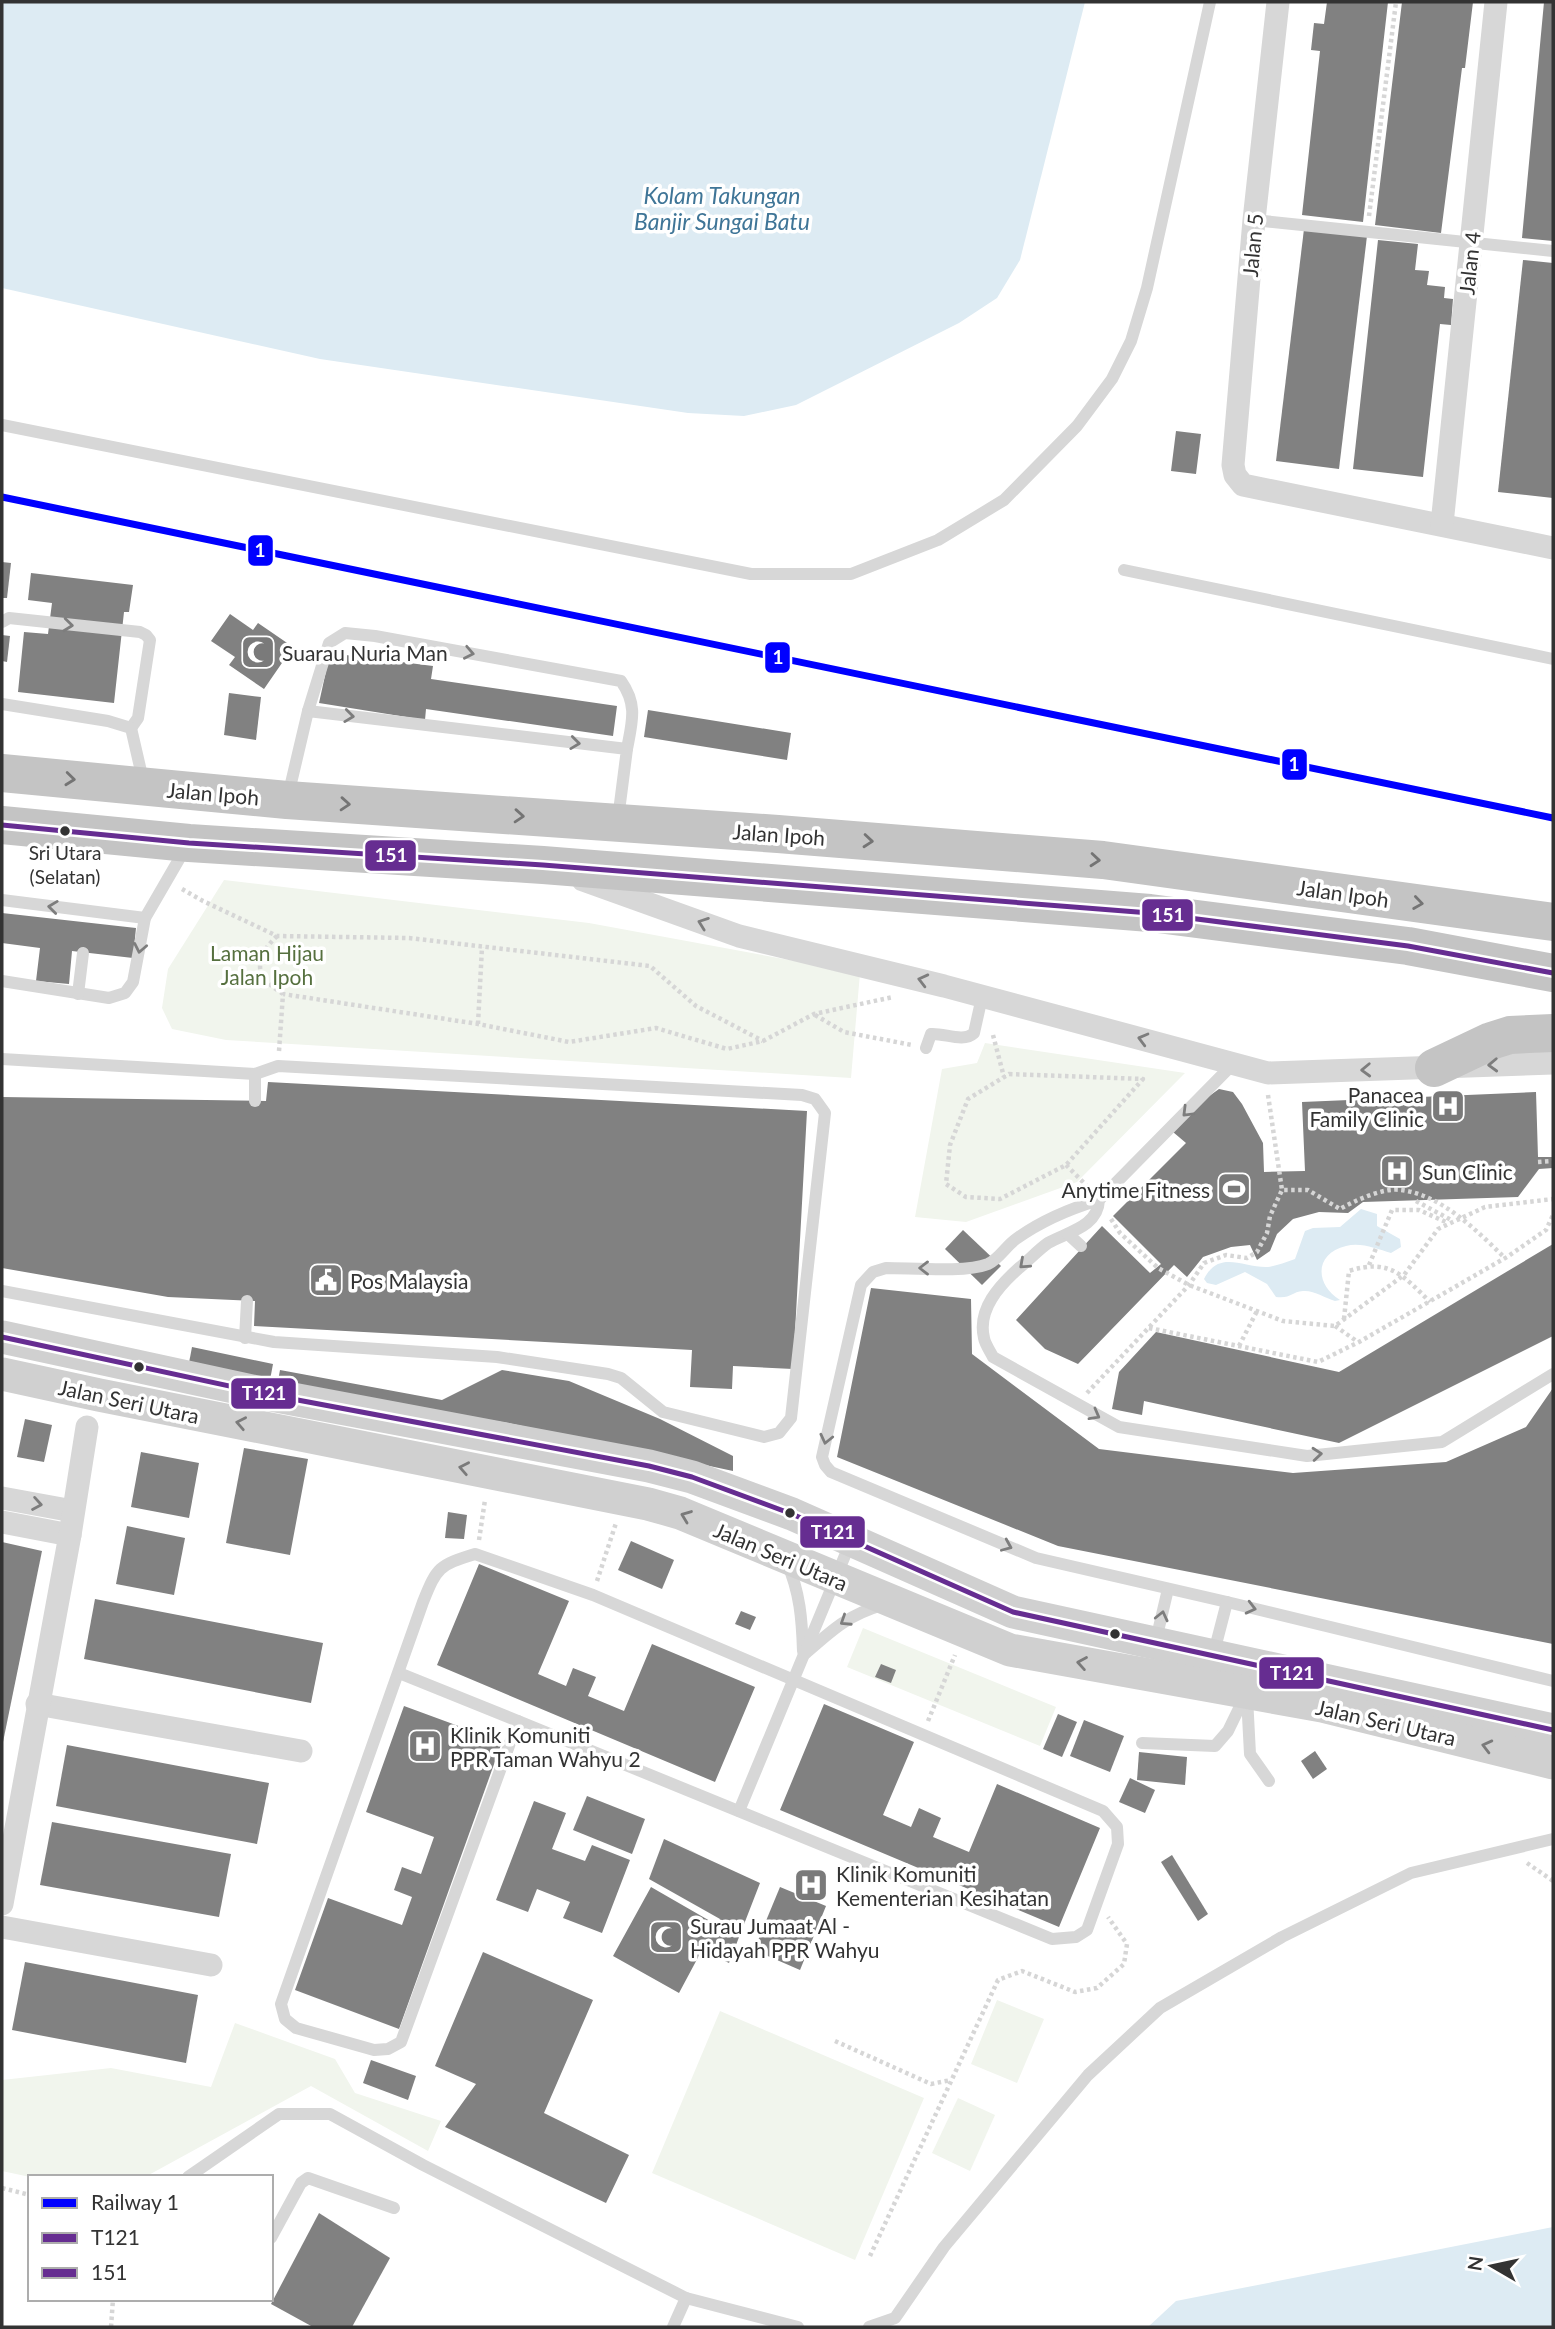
<svg xmlns="http://www.w3.org/2000/svg" width="1555" height="2329" font-family="Lato,sans-serif">
	<style>
		.green { fill: #f1f5ed }
		.water { fill: #ddebf3 }
		.building { fill: #818181 }
		.lines { fill: none; stroke-linecap: round; stroke-linejoin: round }
		.path { stroke: #d6d6d6; stroke-width: 4.5; stroke-dasharray: 3.5 3.5; stroke-linecap: butt }
		.lane { stroke: #d7d7d7; stroke-width: 12 }
		.street { stroke: #d7d7d7; stroke-width: 23 }
		.secondary { stroke: #d0d0d0; stroke-width: 33 }
		.highway { stroke: #c4c4c4; stroke-width: 38 }
		.bus-1-casing { stroke: #fff; stroke-width: 10 }
		.bus-2-casing { stroke: #fff; stroke-width: 10 }
		.bus-1 { stroke: #662d91; stroke-width: 5 }
		.bus-2 { stroke: #662d91; stroke-width: 5 }
		.rail-1-casing { stroke: #fff; stroke-width: 12 }
		.rail-1 { stroke: #00f; stroke-width: 7 }
		.oneway { stroke: #7d7d7d }
		.oneway2 { stroke: #747474 }
		.oneway3 { stroke: #7a7a7a }
		.bus-dot { fill: #333; stroke: #fff; stroke-width: 2.5 }
		.labels { text-anchor: middle; dominant-baseline: central; stroke-width: 7; stroke-linejoin: round; paint-order: stroke }
		.bus-label { font-size: 19px; fill: #333; stroke: #fff }
		.street-label { font-size: 21px; fill: #333; stroke: #fff }
		.poi-label { font-size: 21px; fill: #333; stroke: #fff; text-anchor: start }
		.park-label { font-size: 21px; fill: #56703f; stroke: #fff }
		.water-label { font-size: 23px; font-style: italic; fill: #3f7597; stroke: #fff }
		.line-badge { stroke: #fff; stroke-width: 2.5 }
		.badge-label { font-size: 19px; text-anchor: middle; font-weight: bold; fill: #fff }
	</style>
	<rect width="100%" height="100%" fill="#fff"/>
	<g class="green">
		<polygon points="224,880 589,923 860,973 851,1078 226,1040 172,1029 162,1008 168,969"/>
		<polygon points="985,1043 1185,1073 1077,1182 966,1222 915,1217 942,1069 977,1063"/>
		<polygon points="863,1628 1056,1707 1040,1746 847,1667"/>
		<polygon points="997,2000 1044,2019 1017,2083 971,2064"/>
		<polygon points="720,2011 924,2098 855,2260 652,2173"/>
		<polygon points="235,2023 335,2059 355,2093 441,2121 428,2151 311,2086 145,2177 30,2177 2,2171 2,2080 111,2068 211,2087"/>
		<polygon points="958,2098 995,2115 970,2171 932,2153"/>
	</g>
	<g class="water">
		<polygon points="2,2 1085,2 1020,260 997,298 959,323 796,405 744,416 688,413 320,359 2,288"/>
		<path d="M1361 1209 1377 1214V1226L1400 1239 1401 1247 1391 1253C1377 1249 1361 1242 1346 1246 1315 1253 1314 1284 1340 1300L1335 1301C1325 1298 1314 1290 1303 1291 1291 1292 1291 1299 1276 1297L1267 1284 1245 1272 1216 1285 1207 1283 1204 1279C1219 1249 1243 1268 1268 1267 1276 1266 1286 1262 1295 1259L1305 1231 1313 1228 1340 1227Z"/>
		<polygon points="1553,2227 1553,2327 1148,2327 1176,2301"/>
	</g>
	<g class="building">
		<polygon points="1327,2 1388,2 1363,222 1302,215 1320,51 1311,50 1314,23 1324,24"/>
		<polygon points="1402,2 1473,2 1465,68 1462,68 1441,233 1375,225"/>
		<polygon points="1544,2 1553,2 1553,241 1522,238"/>
		<polygon points="1304,229 1367,236 1339,469 1276,461"/>
		<polygon points="1378,240 1418,244 1415,270 1429,271 1427,285 1445,287 1444,298 1453,299 1451,325 1440,324 1423,477 1353,469"/>
		<polygon points="1523,260 1553,263 1553,498 1498,492"/>
		<polygon points="1176,431 1201,434 1196,474 1171,471"/>
		<polygon points="2,562 11,563 7,598 2,598"/>
		<polygon points="31,573 133,585 129,612 124,612 114,703 18,692 24,632 48,634 52,603 28,600"/>
		<polygon points="230,614 253,630 258,623 293,647 264,689 229,665 235,657 211,641"/>
		<polygon points="2,635 10,636 7,662 2,661"/>
		<polygon points="330,653 433,666 431,679 617,706 613,736 426,709 425,720 319,703"/>
		<polygon points="229,693 261,697 256,740 224,735"/>
		<polygon points="648,710 791,733 787,760 644,737"/>
		<polygon points="2,913 136,928 133,958 72,951 69,984 36,981 40,948 2,943"/>
		<polygon points="268,1082 807,1111 793,1369 733,1366 732,1389 690,1387 692,1350 254,1326 255,1301 168,1297 2,1268 2,1097 266,1101"/>
		<polygon points="1219,1089 1233,1092 1242,1104 1263,1143 1264,1172 1305,1171 1302,1102 1536,1092 1538,1157 1553,1157 1553,1168 1539,1169 1518,1197 1363,1202 1348,1213 1319,1212 1293,1219 1277,1234 1270,1251 1257,1260 1250,1245 1231,1247 1203,1257 1187,1277 1174,1265 1078,1364 1045,1349 1016,1320 1102,1226 1150,1273 1161,1264 1113,1216 1186,1143 1173,1132 1205,1099"/>
		<polygon points="963,1230 1001,1266 982,1285 945,1249"/>
		<polygon points="1553,1244 1553,1336 1339,1443 1144,1401 1142,1415 1112,1409 1119,1372 1156,1332 1339,1372"/>
		<polygon points="871,1288 971,1299 972,1354 1099,1449 1293,1473 1446,1462 1526,1427 1553,1388 1553,1644 1058,1546 837,1457"/>
		<polygon points="192,1347 273,1364 269,1385 188,1368"/>
		<polygon points="280,1370 442,1400 502,1370 569,1381 660,1419 733,1456 733,1471 508,1423 277,1386"/>
		<polygon points="25,1419 52,1425 44,1462 17,1457"/>
		<polygon points="244,1448 308,1459 290,1555 226,1543"/>
		<polygon points="141,1452 199,1463 189,1518 131,1507"/>
		<polygon points="448,1512 467,1515 464,1539 445,1538"/>
		<polygon points="127,1526 185,1538 174,1595 116,1584"/>
		<polygon points="631,1541 674,1560 662,1589 618,1570"/>
		<polygon points="2,1542 42,1551 3,1742 2,1742"/>
		<polygon points="479,1564 569,1601 538,1674 566,1686 573,1668 596,1677 588,1696 624,1711 652,1644 755,1687 715,1782 437,1665"/>
		<polygon points="95,1599 323,1643 311,1703 84,1659"/>
		<polygon points="741,1611 756,1617 750,1630 735,1624"/>
		<polygon points="881,1664 896,1670 891,1683 875,1677"/>
		<polygon points="824,1704 914,1742 883,1815 911,1827 919,1808 941,1818 933,1837 969,1852 997,1784 1100,1828 1059,1927 780,1810"/>
		<polygon points="404,1706 502,1742 399,2029 295,1990 328,1898 402,1925 412,1897 394,1890 402,1867 421,1874 434,1837 366,1812"/>
		<polygon points="1058,1714 1077,1722 1062,1757 1043,1749"/>
		<polygon points="1084,1720 1124,1736 1110,1772 1070,1756"/>
		<polygon points="67,1745 269,1783 257,1844 56,1806"/>
		<polygon points="1315,1751 1327,1769 1313,1779 1301,1761"/>
		<polygon points="1139,1752 1187,1757 1185,1785 1137,1780"/>
		<polygon points="1130,1778 1155,1790 1145,1813 1119,1802"/>
		<polygon points="587,1796 645,1819 632,1854 573,1830"/>
		<polygon points="534,1801 566,1813 552,1849 585,1861 592,1845 630,1860 602,1933 563,1918 570,1902 537,1889 528,1912 496,1900"/>
		<polygon points="52,1822 231,1854 219,1917 40,1885"/>
		<polygon points="664,1839 760,1883 729,1963 702,1950 679,1993 613,1956 651,1887 717,1925 720,1919 649,1879"/>
		<polygon points="1172,1855 1208,1914 1198,1921 1161,1862"/>
		<polygon points="780,1887 826,1906 800,1970 754,1950"/>
		<polygon points="483,1952 593,2000 544,2113 629,2155 606,2203 445,2127 476,2084 435,2066"/>
		<polygon points="25,1962 198,1995 186,2063 12,2030"/>
		<polygon points="371,2060 416,2076 408,2100 363,2083"/>
		<polygon points="319,2213 390,2258 352,2327 313,2327 271,2304"/>
	</g>
	<g class="lines">
		<g class="path">
			<polyline points="1369,216 1396,2"/>
			<polyline points="182,889 203,901 277,936 409,938 650,966 696,1006 763,1041"/>
			<path d="M277 936C265 947 253 965 265 980 269 985 278 990 283 994"/>
			<polyline points="815,1015 844,1032 912,1045"/>
			<polyline points="478,1024 482,947"/>
			<polyline points="993,1035 1004,1077"/>
			<polyline points="279,1051 283,994 478,1024 569,1042 656,1028 727,1049 763,1041 814,1014 893,997"/>
			<polygon points="1009,1074 1143,1079 1066,1165 1000,1199 966,1197 946,1184 950,1145 968,1099"/>
			<polyline points="1268,1095 1282,1190"/>
			<polyline points="1538,1162 1553,1161"/>
			<polyline points="1066,1165 1087,1186"/>
			<polyline points="1416,1201 1453,1221"/>
			<polyline points="1111,1219 1120,1233 1158,1268 1189,1285 1283,1321 1335,1326 1404,1275 1438,1229 1485,1207 1553,1199"/>
			<polyline points="1369,1265 1392,1210 1419,1210 1448,1223"/>
			<path d="M1344 1319 1349 1271C1389 1258 1403 1275 1430 1302"/>
			<polyline points="1335,1326 1358,1342"/>
			<polyline points="1149,1328 1318,1362 1359,1342 1507,1257 1546,1230 1553,1215"/>
			<polyline points="1239,1346 1257,1311"/>
			<path d="M1087 1393 1189 1285 1204 1263 1226 1255 1247 1258 1257 1252 1267 1233 1270 1216 1282 1190H1308L1340 1209C1354 1201 1384 1187 1401 1190 1442 1195 1477 1231 1505 1258"/>
			<polyline points="479,1540 485,1500"/>
			<polyline points="597,1581 616,1523"/>
			<polyline points="928,1721 955,1655"/>
			<polyline points="1527,1863 1553,1881"/>
			<polyline points="835,2041 931,2084 951,2080"/>
			<polyline points="2,2188 30,2195"/>
			<polyline points="870,2256 998,1980 1022,1971 1075,1992 1097,1988 1124,1964 1127,1944 1108,1917"/>
			<polyline points="111,2327 113,2299"/>
		</g>
		<g class="lane">
			<polyline points="1254,220 1553,251"/>
			<polyline points="2,425 751,574 851,574 938,540 1004,500 1077,426 1112,379 1131,341 1147,288 1210,2"/>
			<polyline points="1124,570 1553,659"/>
			<polyline points="2,622 9,618 140,632 146,635 150,640 138,718 131,728"/>
			<polyline points="2,704 108,721 131,728 143,780"/>
			<path d="M308 711 329 643 345 633 375 636 621 681C638 705 632 722 627 749"/>
			<polyline points="288,796 308,711 627,749 618,819"/>
			<polyline points="2,900 145,918"/>
			<polyline points="2,981 109,998 125,993 133,982 145,918 185,849"/>
			<polyline points="78,994 83,953"/>
			<path d="M926 1048 931 1034C945 1033 963 1043 974 1033L982 997"/>
			<polyline points="2,1059 255,1074 278,1066 802,1095 815,1099 825,1113 791,1418 779,1433 764,1437 663,1412 621,1378 608,1374 497,1357 274,1342 2,1291"/>
			<path d="M1234 1063 1099 1200C1098 1227 1067 1232 1048 1243 1038 1250 1029 1260 1019 1268 1000 1285 977 1309 984 1338 985 1344 990 1351 993 1357L1119 1427 1307 1456 1442 1442 1553 1374"/>
			<polyline points="255,1074 255,1101"/>
			<path d="M1099 1200C1069 1209 1041 1221 1016 1239 1006 1246 999 1259 988 1264 966 1273 912 1268 886 1268L873 1272 861 1285 822 1457 825 1465 831 1472 1036 1558 1227 1602 1553 1681"/>
			<polyline points="1068,1234 1081,1246"/>
			<polyline points="245,1338 247,1301"/>
			<path d="M475 1554 593 1595 1103 1811 1117 1827 1118 1844 1087 1930 1076 1937 1052 1939 518 1721 401 2042 388 2049 374 2050 296 2028 285 2019 281 2004 423 1602C437 1567 439 1565 475 1554Z"/>
			<path d="M787 1563C800 1592 802 1620 803 1651"/>
			<polyline points="1156,1640 1168,1589"/>
			<path d="M806 1653C832 1630 848 1615 882 1605"/>
			<polyline points="1213,1656 1227,1602"/>
			<polyline points="399,1673 518,1721"/>
			<polyline points="1247,1697 1250,1754 1269,1781"/>
			<polyline points="1142,1743 1215,1746 1228,1731 1245,1696"/>
			<polyline points="739,1811 851,1541"/>
			<polyline points="188,2177 279,2114 330,2114 423,2165 686,2298 798,2327"/>
			<polyline points="271,2238 301,2183 308,2178 394,2208"/>
			<polyline points="673,2327 686,2298"/>
			<polyline points="869,2327 895,2318 944,2247 1088,2075 1160,2008 1282,1937 1411,1873 1553,1839"/>
		</g>
		<g class="street">
			<polyline points="1278,2 1254,220 1233,465 1235,475 1243,485 1553,548"/>
			<polyline points="1442,524 1496,2"/>
			<polyline points="583,880 739,936 944,986 1268,1073 1553,1063"/>
			<polyline points="2,1498 73,1511"/>
			<polyline points="2,1522 70,1535"/>
			<polyline points="37,1704 301,1751"/>
			<polyline points="2,1904 70,1535 87,1427"/>
			<polyline points="2,1927 211,1965"/>
		</g>
		<g class="secondary">
			<polyline points="2,1337 271,1395 649,1466 692,1477 792,1514 1013,1612 1553,1730"/>
			<polyline points="2,1374 99,1395 648,1504 680,1513 1010,1650 1322,1706 1553,1763"/>
		</g>
		<g class="highway">
			<polyline points="2,773 287,800 778,834 1103,860 1553,922"/>
			<polyline points="2,825 189,843 543,865 1150,913 1408,946 1553,973"/>
			<polyline points="1434,1068 1491,1041 1510,1035 1553,1033"/>
		</g>
		<g class="bus-1-casing">
			<polyline id="bus-1" points="2,1337 271,1395 649,1466 692,1477 792,1514 1013,1612 1553,1730"/>
		</g>
		<g class="bus-2-casing">
			<polyline id="bus-2" points="2,825 189,843 543,865 1150,913 1408,946 1553,973"/>
		</g>
		<use href="#bus-1" class="bus-1"/>
		<use href="#bus-2" class="bus-2"/>
		<g class="rail-1-casing">
			<polyline id="rail-1" points="2,497 1553,818"/>
		</g>
		<use href="#rail-1" class="rail-1"/>
	</g>
	<defs><path id="oneway-chevron" d="M-2-3.5L2.5 0L-2 3.5" fill="none" stroke-width="1.6" stroke-linecap="round" stroke-linejoin="round" transform="scale(1.75)"/></defs>
	<g class="oneway">
		<use href="#oneway-chevron" transform="translate(68 625) rotate(6)"/>
		<use href="#oneway-chevron" transform="translate(469 653) rotate(11)"/>
		<use href="#oneway-chevron" transform="translate(349 716) rotate(7)"/>
		<use href="#oneway-chevron" transform="translate(575 743) rotate(7)"/>
		<use href="#oneway-chevron" transform="translate(53 907) rotate(-173)"/>
		<use href="#oneway-chevron" transform="translate(703 923) rotate(-160)"/>
		<use href="#oneway-chevron" transform="translate(140 948) rotate(101)"/>
		<use href="#oneway-chevron" transform="translate(923 980) rotate(-166)"/>
		<use href="#oneway-chevron" transform="translate(1143 1039) rotate(-165)"/>
		<use href="#oneway-chevron" transform="translate(1493 1065) rotate(178)"/>
		<use href="#oneway-chevron" transform="translate(1366 1070) rotate(178)"/>
		<use href="#oneway-chevron" transform="translate(1187 1112) rotate(135)"/>
		<use href="#oneway-chevron" transform="translate(1024 1264) rotate(138)"/>
		<use href="#oneway-chevron" transform="translate(924 1268) rotate(-180)"/>
		<use href="#oneway-chevron" transform="translate(1095 1415) rotate(29)"/>
		<use href="#oneway-chevron" transform="translate(826 1439) rotate(103)"/>
		<use href="#oneway-chevron" transform="translate(1317 1454) rotate(-5)"/>
		<use href="#oneway-chevron" transform="translate(37 1504) rotate(10)"/>
		<use href="#oneway-chevron" transform="translate(1007 1546) rotate(23)"/>
		<use href="#oneway-chevron" transform="translate(1251 1608) rotate(14)"/>
		<use href="#oneway-chevron" transform="translate(1162 1616) rotate(-77)"/>
		<use href="#oneway-chevron" transform="translate(845 1621) rotate(147)"/>
	</g>
	<g class="oneway2">
		<use href="#oneway-chevron" transform="translate(70 779) rotate(6)"/>
		<use href="#oneway-chevron" transform="translate(345 804) rotate(4)"/>
		<use href="#oneway-chevron" transform="translate(519 816) rotate(4)"/>
		<use href="#oneway-chevron" transform="translate(868 841) rotate(5)"/>
		<use href="#oneway-chevron" transform="translate(1095 860) rotate(5)"/>
		<use href="#oneway-chevron" transform="translate(1418 903) rotate(8)"/>
	</g>
	<g class="oneway3">
		<use href="#oneway-chevron" transform="translate(241 1423) rotate(-169)"/>
		<use href="#oneway-chevron" transform="translate(464 1468) rotate(-169)"/>
		<use href="#oneway-chevron" transform="translate(686 1516) rotate(-159)"/>
		<use href="#oneway-chevron" transform="translate(1082 1663) rotate(-170)"/>
		<use href="#oneway-chevron" transform="translate(1487 1746) rotate(-166)"/>
	</g>
	<defs>
		<g id="mosque-square" transform="scale(1.75)"><rect x="-9" y="-9" width="18" height="18" rx="4" fill="#7a7a7a" stroke="#fff"/><path d="M3.5-4.9A6 6 0 1 0 3.5 4.9A5 5 0 1 1 3.5-4.9Z" fill="#fff"/></g>
		<g id="hospital-square" transform="scale(1.75)"><rect x="-9" y="-9" width="18" height="18" rx="4" fill="#7a7a7a" stroke="#fff"/><path d="M-5-5h3v3.5h4V-5h3V5h-3V1.5h-4V5h-3Z" fill="#fff"/></g>
		<g id="stadium-square" transform="scale(1.75)"><rect x="-9" y="-9" width="18" height="18" rx="4" fill="#7a7a7a" stroke="#fff"/><path d="M0-5a6.5 5 0 1 0 0 10a6.5 5 0 1 0 0-10ZM-3.5-1.8h7v3.6h-7Z" fill="#fff"/></g>
		<g id="civic-square" transform="scale(1.75)"><rect x="-9" y="-9" width="18" height="18" rx="4" fill="#7a7a7a" stroke="#fff"/><path d="M-.6-6.5H3V-4.5H.6V-3L4-1V1h2V6H-6V1h2V-1L-.6-3ZM-1.2 2.5V6h2.4V2.5Z" fill="#fff"/></g>
	</defs>
	<g fill-rule="evenodd">
		<use href="#mosque-square" x="258" y="652"/>
		<use href="#hospital-square" x="1448" y="1106"/>
		<use href="#hospital-square" x="1397" y="1171"/>
		<use href="#stadium-square" x="1234" y="1189"/>
		<use href="#civic-square" x="326" y="1280"/>
		<use href="#hospital-square" x="425" y="1746"/>
		<use href="#hospital-square" x="811" y="1885"/>
		<use href="#mosque-square" x="666" y="1937"/>
	</g>
	<g class="bus-dot">
		<circle cx="65" cy="831" r="6"/>
		<circle cx="139" cy="1367" r="6"/>
		<circle cx="790" cy="1513" r="6"/>
		<circle cx="1115" cy="1634" r="6"/>
	</g>
	<g class="labels">
		<g class="bus-label">
			<text x="65" y="852">Sri Utara<tspan x="65" dy="24">(Selatan)</tspan></text>
		</g>
		<g class="street-label">
			<text transform="translate(1252 245) rotate(-85)">Jalan 5</text>
			<text transform="translate(1469 263) rotate(-84)">Jalan 4</text>
			<text transform="translate(213 793) rotate(5)">Jalan Ipoh</text>
			<text transform="translate(779 834) rotate(4)">Jalan Ipoh</text>
			<text transform="translate(1343 893) rotate(8)">Jalan Ipoh</text>
			<text transform="translate(129 1401) rotate(12)">Jalan Seri Utara</text>
			<text transform="translate(781 1556) rotate(23)">Jalan Seri Utara</text>
			<text transform="translate(1386 1722) rotate(13)">Jalan Seri Utara</text>
		</g>
		<g class="poi-label">
			<text x="282" y="652">Suarau Nuria Man</text>
			<text x="1424" y="1094" text-anchor="end">Panacea<tspan x="1424" dy="24">Family Clinic</tspan></text>
			<text x="1422" y="1171">Sun Clinic</text>
			<text x="1210" y="1189" text-anchor="end">Anytime Fitness</text>
			<text x="350" y="1280">Pos Malaysia</text>
			<text x="450" y="1734">Klinik Komuniti<tspan x="450" dy="24">PPR Taman Wahyu 2</tspan></text>
			<text x="836" y="1873">Klinik Komuniti<tspan x="836" dy="24">Kementerian Kesihatan</tspan></text>
			<text x="690" y="1925">Surau Jumaat Al -<tspan x="690" dy="24">Hidayah PPR Wahyu</tspan></text>
		</g>
		<g class="park-label">
			<text x="267" y="952">Laman Hijau<tspan x="267" dy="24">Jalan Ipoh</tspan></text>
		</g>
		<g class="water-label">
			<text x="722" y="195">Kolam Takungan<tspan x="722" dy="26">Banjir Sungai Batu</tspan></text>
		</g>
	</g>
	<g class="line-badge">
		<rect x="247" y="534" width="27" height="33" rx="7" fill="#00f"/>
		<rect x="764" y="641" width="27" height="33" rx="7" fill="#00f"/>
		<rect x="1281" y="748" width="27" height="33" rx="7" fill="#00f"/>
		<rect x="364" y="839" width="53" height="33" rx="7" fill="#662d91"/>
		<rect x="1141" y="898" width="53" height="34" rx="7" fill="#662d91"/>
		<rect x="230" y="1377" width="67" height="33" rx="7" fill="#662d91"/>
		<rect x="799" y="1515" width="67" height="34" rx="7" fill="#662d91"/>
		<rect x="1258" y="1656" width="67" height="34" rx="7" fill="#662d91"/>
	</g>
	<g class="badge-label">
		<text x="260" y="557">1</text>
		<text x="778" y="664">1</text>
		<text x="1294" y="771">1</text>
		<text x="391" y="862">151</text>
		<text x="1168" y="922">151</text>
		<text x="264" y="1400">T121</text>
		<text x="833" y="1539">T121</text>
		<text x="1292" y="1680">T121</text>
	</g>
	<rect width="1555" height="2329" fill="none" stroke="#333333" stroke-width="7"/>
	<rect x="28" y="2175" width="245" height="126" fill="#ffffff" stroke="#adadad" stroke-width="2"/>
	<rect x="42" y="2198" width="35" height="10" fill="#0000ff" stroke="#adadad" stroke-width="2"/>
	<text x="91" y="2210" font-size="21" fill="#333333">Railway 1</text>
	<rect x="42" y="2233" width="35" height="10" fill="#662d91" stroke="#adadad" stroke-width="2"/>
	<text x="91" y="2245" font-size="21" fill="#333333">T121</text>
	<rect x="42" y="2268" width="35" height="10" fill="#662d91" stroke="#adadad" stroke-width="2"/>
	<text x="91" y="2280" font-size="21" fill="#333333">151</text>
	<g transform="translate(1492 2266) rotate(279)" stroke="#ffffff" stroke-width="5" paint-order="stroke">
	<path d="M0-5L12 26L0 18L-12 26Z" fill="#333333"/>
	<text y="-10" font-size="19" font-weight="bold" text-anchor="middle" fill="#333333">N</text>
	</g>
</svg>
